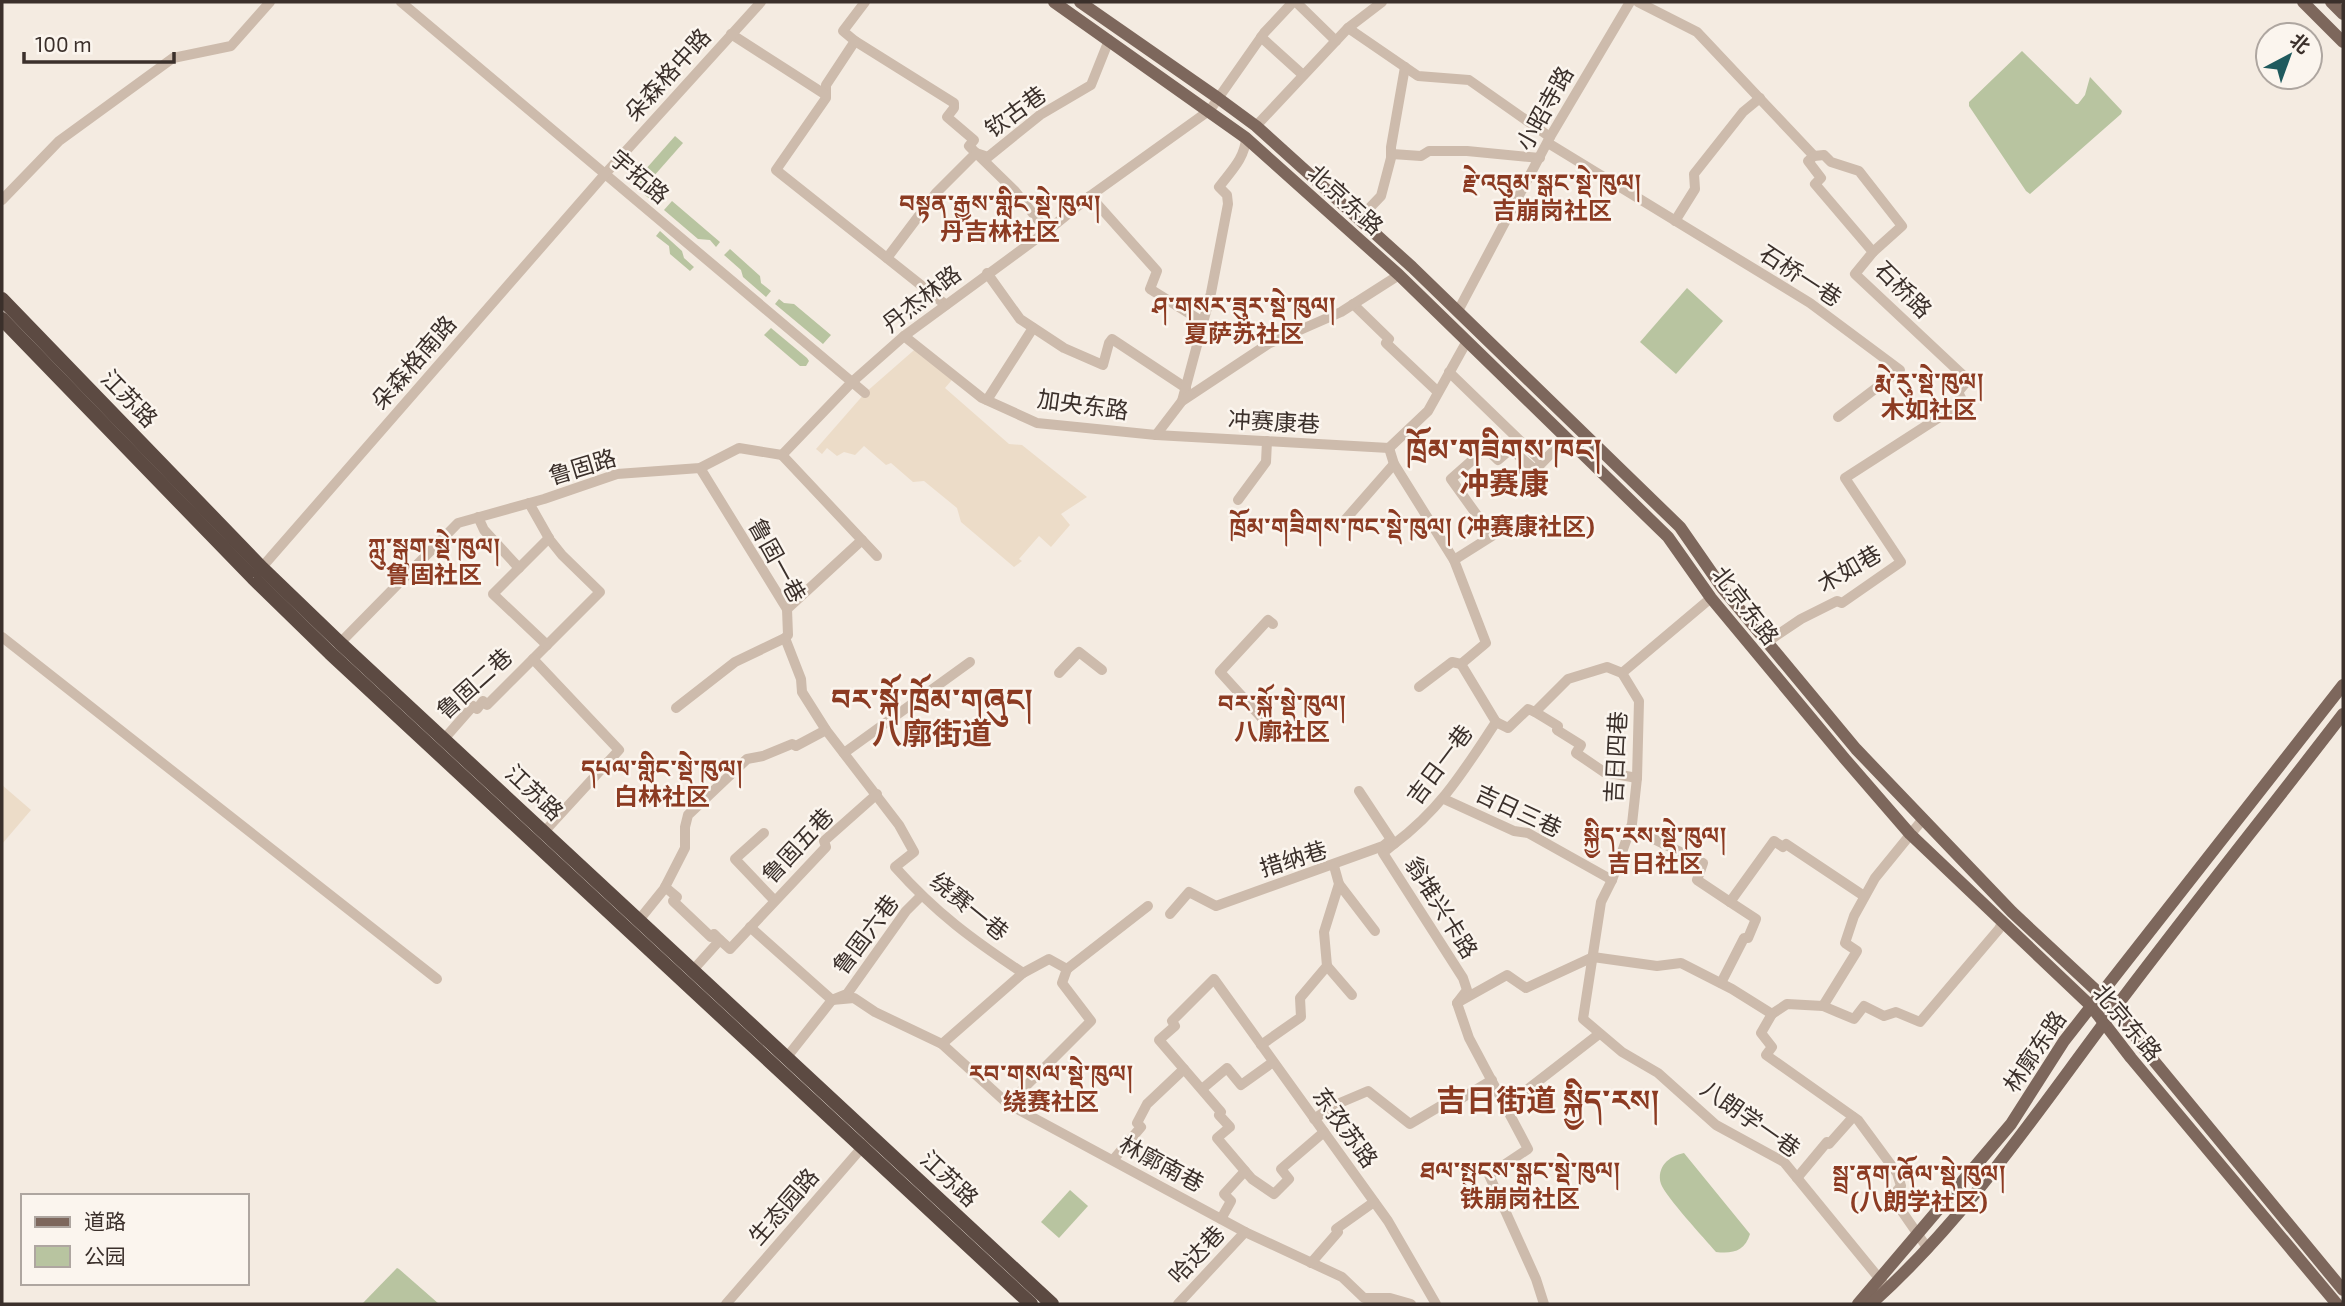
<svg xmlns="http://www.w3.org/2000/svg" width="2345" height="1306" font-family="'Exo 2','Noto Sans SC','Noto Serif Tibetan',sans-serif">
	<style>
		.green { fill: #b8c4a0 }
		.plaza { fill: #ecdcc8 }
		.lines { fill: none; stroke-linecap: round; stroke-linejoin: round }
		.minor { stroke: #cdbbac; stroke-width: 10 }
		.major { stroke: #7d675c; stroke-width: 12 }
		.highway { stroke: #5c4a42; stroke-width: 14 }
		.labels { text-anchor: middle; dominant-baseline: central; stroke-width: 5; stroke-linejoin: round; paint-order: stroke }
		.street-label { font-size: 23px; fill: #3b302b; stroke: #fbf5ee }
		.neighbourhood-label { font-size: 24px; font-weight: bold; fill: #8c3b22; stroke: #fbf5ee }
		.district-label { font-size: 30px; font-weight: bold; fill: #8c3b22; stroke: #fbf5ee }
	</style>
	<rect width="100%" height="100%" fill="#f4ebe1"/>
	<g class="green">
		<polygon points="2022,51 2076,104 2078,104 2085,95 2090,77 2122,111 2121,114 2030,194 2026,191 1969,106 1969,102"/>
		<polygon points="675,136 683,143 653,177 645,170"/>
		<polygon points="640,175 664,196 657,205 640,191 637,179"/>
		<polygon points="672,201 720,242 716,247 710,240 698,239 664,210"/>
		<polygon points="660,231 682,251 684,258 694,267 690,271 670,254 669,246 656,236"/>
		<polygon points="730,249 760,276 761,283 771,291 766,297 743,277 741,270 724,255"/>
		<polygon points="1687,288 1723,321 1676,374 1640,342"/>
		<polygon points="779,299 784,303 794,304 831,335 823,344 775,304"/>
		<polygon points="771,328 807,358 809,361 806,366 800,366 764,335"/>
		<path d="M1684 1153 1750 1234C1745 1251 1733 1254 1716 1252 1705 1239 1665 1196 1661 1184 1656 1167 1669 1156 1684 1153Z"/>
		<polygon points="1070,1190 1088,1206 1059,1238 1041,1222"/>
		<polygon points="397,1268 399,1269 439,1304 362,1304"/>
	</g>
	<g class="plaza">
		<polygon points="921,344 957,374 945,388 1009,444 1022,445 1087,497 1061,514 1070,525 1051,547 1039,536 1019,559 1022,561 1014,567 961,522 957,508 924,481 913,482 891,463 886,465 864,446 855,455 844,452 837,456 827,448 822,454 816,449 865,393"/>
		<polygon points="2,785 31,810 2,844"/>
	</g>
	<g class="lines">
		<g class="minor">
			<polyline points="401,2 865,393"/>
			<polyline points="865,2 843,31 855,41 826,85 826,98 776,170 946,305"/>
			<polyline points="1296,2 1336,41"/>
			<polyline points="1638,2 1697,32 1814,156 1808,161 1821,178 1815,184 1873,252 1855,274 1968,380 1958,392 1963,402 1845,478 1901,562 1842,603 1837,601 1801,619 1767,642"/>
			<polyline points="1348,28 1418,76 1469,80 1550,137"/>
			<polyline points="731,34 826,95"/>
			<polyline points="1261,37 1303,75"/>
			<polyline points="855,41 954,103 954,108 947,117 974,140 969,146 976,153 936,193 887,258"/>
			<polyline points="1256,126 1348,28 1382,2"/>
			<polyline points="1548,143 1810,303 1900,370 1838,417"/>
			<polyline points="1392,154 1421,156 1429,151 1467,151 1540,158"/>
			<polyline points="1814,156 1824,155 1831,162 1859,171 1902,226 1873,252"/>
			<polyline points="1090,196 1157,271 1150,289 1203,322"/>
			<polyline points="2,200 59,141 173,58 231,46 270,2"/>
			<polyline points="1359,219 1381,196 1391,158 1391,147 1405,67"/>
			<polyline points="1675,221 1695,189 1694,174 1743,112 1760,98"/>
			<polyline points="1047,231 1015,191 976,153 988,157 1040,115 1091,85 1109,40"/>
			<polyline points="987,273 1020,319 1064,348 1103,365 1109,343 1112,339 1186,388"/>
			<polyline points="1353,304 1389,339 1386,343 1438,392"/>
			<polyline points="1458,311 1550,137 1630,2"/>
			<polyline points="904,336 982,398 1037,423 1156,435 1389,448"/>
			<polyline points="1449,372 1542,462"/>
			<polyline points="987,400 1033,328"/>
			<path d="M1182 401 1211 293 1228 204 1227 195 1219 187C1231 171 1245 158 1246 138"/>
			<polyline points="1156,435 1182,401 1268,344 1341,312 1399,275"/>
			<path d="M1389 448 1394 464 1454 560 1486 643 1461 664 1496 722C1464 770 1442 808 1394 844"/>
			<polyline points="1389,448 1428,411 1467,341"/>
			<polyline points="782,455 852,382 904,336 1047,231 1090,196 1210,110 1264,33 1293,2"/>
			<polyline points="782,455 877,556"/>
			<path d="M700 468 787 609 788 635 785 638 801 679 802 692 826 730 899 825 914 852 895 867C936 913 973 940 1023 973"/>
			<polyline points="1238,500 1266,462 1267,441"/>
			<polyline points="529,503 550,540 562,555 600,592 533,659 619,750 544,832"/>
			<polyline points="478,517 484,530 519,568"/>
			<polyline points="1345,520 1394,464"/>
			<polyline points="1454,560 1492,536 1451,479 1486,448 1498,460 1511,449 1535,470 1566,438"/>
			<polyline points="257,573 605,174 761,2"/>
			<polyline points="1711,598 1622,673 1639,701 1637,778 1632,824 1612,880 1601,902 1583,1019 1622,1052 1658,1073 1716,1125 1784,1162 1883,1283"/>
			<polyline points="787,609 862,540"/>
			<polyline points="2,637 437,979"/>
			<polyline points="340,643 458,523 544,499 617,474 700,468 739,448 782,455"/>
			<polyline points="547,645 493,594 549,538"/>
			<polyline points="1059,673 1079,652 1102,670"/>
			<polyline points="1419,687 1452,662 1461,664"/>
			<polyline points="676,708 735,662 785,638"/>
			<polyline points="1535,712 1558,726 1557,730 1581,745 1576,753 1604,772 1637,778"/>
			<polyline points="1496,722 1508,728 1528,709 1535,712 1568,679 1607,667 1622,673"/>
			<polyline points="1269,726 1220,672 1268,620 1273,624"/>
			<polyline points="444,739 473,706 477,709 483,701 487,705 533,659"/>
			<polyline points="844,753 970,662"/>
			<polyline points="1359,791 1394,844 1383,853 1463,978 1467,990 1457,1003 1469,1038 1528,1149 1489,1175 1536,1279 1544,1304"/>
			<polyline points="1444,799 1514,831 1528,833 1612,880"/>
			<polyline points="1631,828 1703,863 1697,880 1730,902 1774,841 1783,847 1786,844 1864,896"/>
			<polyline points="764,833 735,859 774,900"/>
			<polyline points="1339,884 1375,931"/>
			<polyline points="665,887 677,897 673,901 711,937 714,934 720,940"/>
			<polyline points="1170,914 1189,892 1216,906 1383,846 1389,841"/>
			<polyline points="639,920 664,889 685,848 685,827 688,815 747,759 763,756 792,744 796,746 826,730"/>
			<polyline points="750,927 832,1000 854,998 875,1012 942,1044 1008,1104 1245,1232 1342,1277 1364,1298 1390,1298 1411,1304"/>
			<polyline points="1327,966 1352,995"/>
			<polyline points="1067,969 1148,906"/>
			<polyline points="693,970 720,940 730,949 826,847 824,841 877,794"/>
			<polyline points="1721,983 1744,938 1748,938 1756,919 1730,902"/>
			<polyline points="1457,1003 1507,975 1526,988 1593,957 1657,966 1681,963 1732,989 1772,1014 1787,1004 1823,1006 1857,951 1845,943 1854,916 1875,878 1923,819"/>
			<polyline points="1823,1006 1854,1019 1864,1006 1884,1016 1896,1012 1920,1022 1999,929 2002,923"/>
			<polyline points="1772,1014 1761,1033 1772,1047 1766,1055 1858,1120 1897,1173 1901,1186 1892,1197 1928,1249"/>
			<polyline points="942,1044 1023,973 1049,959 1067,969"/>
			<polyline points="1261,1045 1301,1017 1300,998 1327,966 1324,932 1339,884 1334,866"/>
			<polyline points="787,1057 832,1000 847,994 906,911 921,896"/>
			<polyline points="1184,1069 1221,1112 1219,1115 1230,1127 1217,1138 1245,1171 1224,1194 1231,1201 1221,1219"/>
			<polyline points="1202,1089 1227,1068 1241,1085 1273,1062"/>
			<polyline points="1008,1104 1091,1021 1062,983 1067,969"/>
			<polyline points="1506,1106 1599,1034"/>
			<polyline points="1314,1119 1335,1105 1368,1091 1410,1124 1449,1101 1452,1104 1492,1080"/>
			<polyline points="1113,1160 1141,1127 1137,1123 1147,1104 1184,1069 1159,1040 1175,1026 1172,1021 1214,979 1388,1221 1436,1304"/>
			<polyline points="1245,1171 1252,1179 1274,1194 1289,1179 1281,1169 1324,1132"/>
			<polyline points="1797,1178 1827,1142 1829,1144 1853,1117"/>
			<polyline points="1311,1263 1338,1232 1336,1229 1374,1202"/>
			<polyline points="726,1304 865,1144"/>
			<polyline points="1178,1304 1245,1232"/>
		</g>
		<g class="major">
			<polyline points="1054,2 1246,138 1399,275 1668,537 1711,598 1845,759 1910,834 2091,1006 2131,1058 2337,1304"/>
			<polyline points="1080,2 1218,98 1256,126 1412,267 1680,527 1723,589 1856,749 2012,912 2115,1008 2145,1050 2343,1290"/>
			<polyline points="2303,2 2343,42"/>
			<polyline points="2331,2 2343,14"/>
			<polyline points="1858,1304 2011,1124 2064,1041 2343,685"/>
			<path d="M1871 1304C1966 1219 2037 1112 2113 1011 2188 911 2267 813 2343 714"/>
		</g>
		<g class="highway">
			<polyline points="2,299 262,568 340,643 1052,1304"/>
			<polyline points="2,319 253,578 330,653 1031,1304"/>
		</g>
	</g>
	<g class="labels">
		<g class="street-label">
			<text transform="translate(667 74) rotate(-48)">朵森格中路</text>
			<text transform="translate(1544 108) rotate(-61)">小昭寺路</text>
			<text transform="translate(1015 111) rotate(-36)">钦古巷</text>
			<text transform="translate(640 176) rotate(40)">宇拓路</text>
			<text transform="translate(1346 199) rotate(42)">北京东路</text>
			<text transform="translate(1801 275) rotate(33)">石桥一巷</text>
			<text transform="translate(1904 289) rotate(45)">石桥路</text>
			<text transform="translate(921 298) rotate(-38)">丹杰林路</text>
			<text transform="translate(413 362) rotate(-49)">朵森格南路</text>
			<text transform="translate(130 398) rotate(46)">江苏路</text>
			<text transform="translate(1083 404) rotate(8)">加央东路</text>
			<text transform="translate(1274 421) rotate(3)">冲赛康巷</text>
			<text transform="translate(582 466) rotate(-17)">鲁固路</text>
			<text transform="translate(778 560) rotate(61)">鲁固一巷</text>
			<text transform="translate(1849 568) rotate(-30)">木如巷</text>
			<text transform="translate(1746 605) rotate(52)">北京东路</text>
			<text transform="translate(474 683) rotate(-42)">鲁固二巷</text>
			<text transform="translate(1615 757) rotate(-87)">吉日四巷</text>
			<text transform="translate(1439 764) rotate(-53)">吉日一巷</text>
			<text transform="translate(535 792) rotate(43)">江苏路</text>
			<text transform="translate(1519 810) rotate(25)">吉日三巷</text>
			<text transform="translate(797 845) rotate(-47)">鲁固五巷</text>
			<text transform="translate(1293 858) rotate(-17)">措纳巷</text>
			<text transform="translate(970 906) rotate(39)">绕赛一巷</text>
			<text transform="translate(1442 907) rotate(58)">翁堆兴卡路</text>
			<text transform="translate(865 934) rotate(-53)">鲁固六巷</text>
			<text transform="translate(2128 1022) rotate(50)">北京东路</text>
			<text transform="translate(2034 1051) rotate(-56)">林廓东路</text>
			<text transform="translate(1751 1118) rotate(35)">八朗学一巷</text>
			<text transform="translate(1346 1127) rotate(54)">东孜苏路</text>
			<text transform="translate(1162 1163) rotate(28)">林廓南巷</text>
			<text transform="translate(950 1178) rotate(43)">江苏路</text>
			<text transform="translate(783 1206) rotate(-49)">生态园路</text>
			<text transform="translate(1196 1254) rotate(-47)">哈达巷</text>
		</g>
		<g class="neighbourhood-label">
			<text x="1552" y="181">རྗེ་འབུམ་སྒང་སྡེ་ཁུལ།<tspan x="1552" dy="28">吉崩岗社区</tspan></text>
			<text x="1000" y="202">བསྟན་རྒྱས་གླིང་སྡེ་ཁུལ།<tspan x="1000" dy="28">丹吉林社区</tspan></text>
			<text x="1244" y="304">ཤ་གསར་ཟུར་སྡེ་ཁུལ།<tspan x="1244" dy="28">夏萨苏社区</tspan></text>
			<text x="1929" y="380">རྨེ་རུ་སྡེ་ཁུལ།<tspan x="1929" dy="28">木如社区</tspan></text>
			<text x="1412" y="525">ཁྲོམ་གཟིགས་ཁང་སྡེ་ཁུལ། (冲赛康社区)</text>
			<text x="434" y="545">ཀླུ་སྒུག་སྡེ་ཁུལ།<tspan x="434" dy="28">鲁固社区</tspan></text>
			<text x="1282" y="702">བར་སྐོ་སྡེ་ཁུལ།<tspan x="1282" dy="28">八廓社区</tspan></text>
			<text x="662" y="767">དཔལ་གླིང་སྡེ་ཁུལ།<tspan x="662" dy="28">白林社区</tspan></text>
			<text x="1655" y="834">སྐྱིད་རས་སྡེ་ཁུལ།<tspan x="1655" dy="28">吉日社区</tspan></text>
			<text x="1051" y="1072">རབ་གསལ་སྡེ་ཁུལ།<tspan x="1051" dy="28">绕赛社区</tspan></text>
			<text x="1520" y="1169">ཐལ་སྤུངས་སྒང་སྡེ་ཁུལ།<tspan x="1520" dy="28">铁崩岗社区</tspan></text>
			<text x="1919" y="1172">སྦྲ་ནག་ཞོལ་སྡེ་ཁུལ།<tspan x="1919" dy="28">(八朗学社区)</tspan></text>
		</g>
		<g class="district-label">
			<text x="1504" y="448">ཁྲོམ་གཟིགས་ཁང།<tspan x="1504" dy="34">冲赛康</tspan></text>
			<text x="932" y="698">བར་སྐོ་ཁྲོམ་གཞུང།<tspan x="932" dy="34">八廓街道</tspan></text>
			<text x="1548" y="1099">吉日街道 སྐྱིད་རས།</text>
		</g>
	</g>
	<rect width="2345" height="1306" fill="none" stroke="#3b302b" stroke-width="7"/>
	<rect x="21" y="1194" width="228" height="91" fill="#fbf5ee" stroke="#aea6a0" stroke-width="2"/>
	<rect x="35" y="1217" width="35" height="10" fill="#7d675c" stroke="#aea6a0" stroke-width="2"/>
	<text x="84" y="1229" font-size="21" fill="#3b302b">道路</text>
	<rect x="35" y="1246" width="35" height="21" fill="#b8c4a0" stroke="#aea6a0" stroke-width="2"/>
	<text x="84" y="1264" font-size="21" fill="#3b302b">公园</text>
	<g transform="translate(2289 56) rotate(41)"><circle r="33" fill="#fbf5ee" stroke="#aea6a0" stroke-width="2"/>
	<path d="M0-5L12 26L0 18L-12 26Z" fill="#1f5a5e"/>
	<text y="-10" font-size="19" font-weight="bold" text-anchor="middle" fill="#3b302b">北</text>
	</g>
	<path d="M24 52v10h150v-10" fill="none" stroke="#3b302b" stroke-width="3.5"/>
	<text x="35" y="52" font-size="21" fill="#3b302b" stroke="#fbf5ee" stroke-width="5" paint-order="stroke">100 m</text>
</svg>
